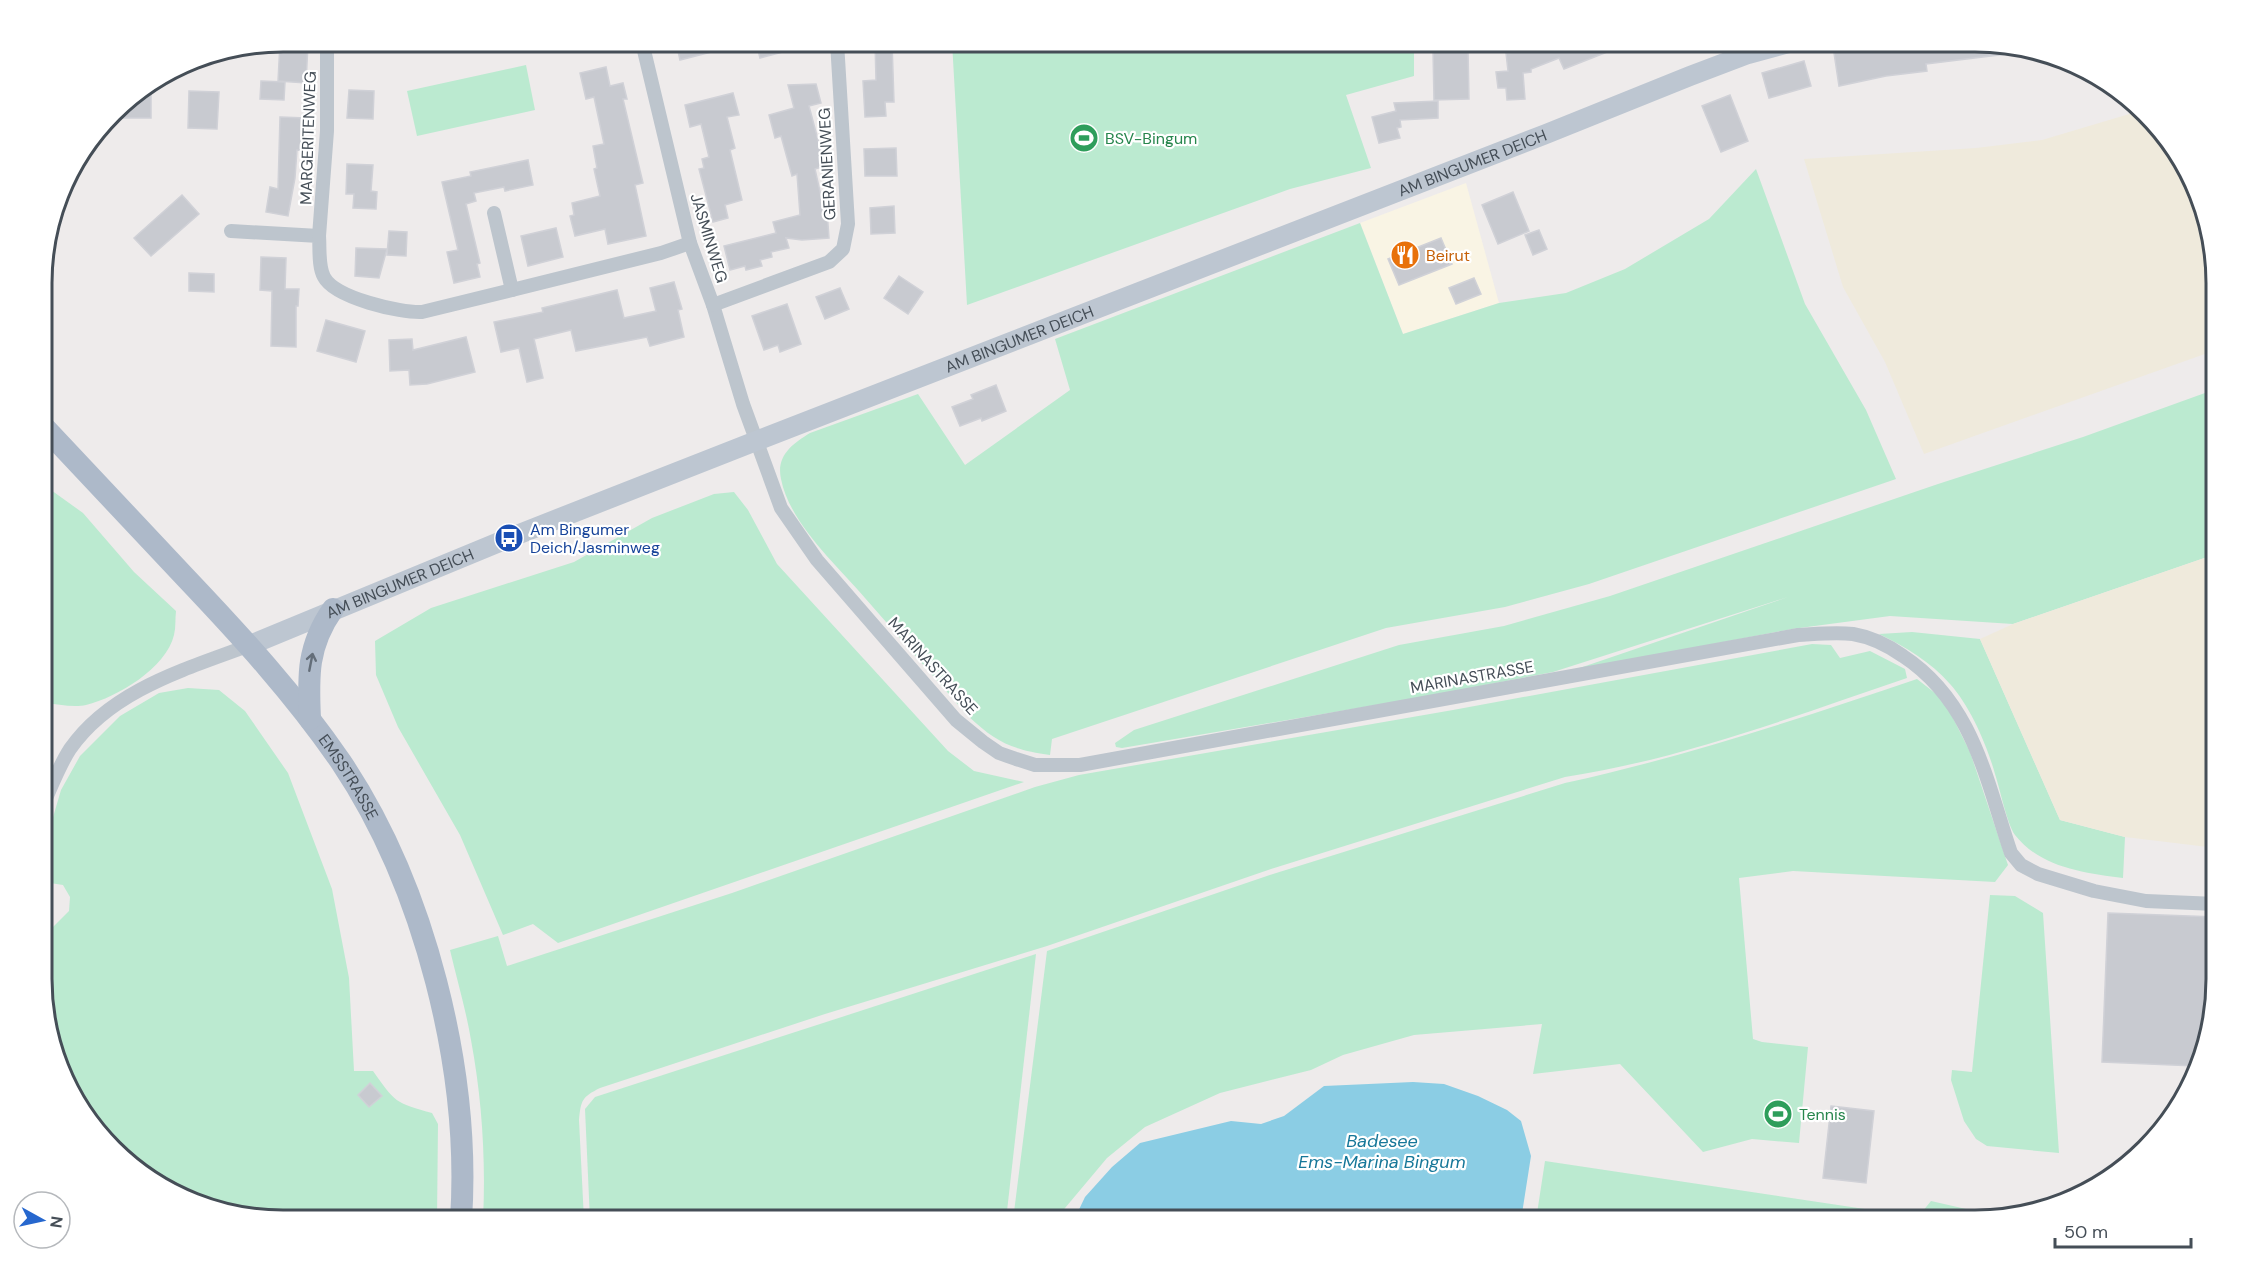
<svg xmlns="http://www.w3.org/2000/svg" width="2259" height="1262" font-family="'DM Sans',sans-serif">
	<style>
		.commercial { fill: #f9f4e4 }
		.green { fill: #bbead0 }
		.sand { fill: #efeadc }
		.water { fill: #8bcde4 }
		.building { fill: #c8cad0; stroke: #d0d1d7; stroke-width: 1.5 }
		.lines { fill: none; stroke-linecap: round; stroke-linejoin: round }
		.street { stroke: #bdc5cd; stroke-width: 14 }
		.secondary { stroke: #bdc6d1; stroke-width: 20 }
		.primary { stroke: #adb9c9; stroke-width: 22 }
		.oneway { stroke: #646e79 }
		.labels { text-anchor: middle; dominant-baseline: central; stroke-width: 4.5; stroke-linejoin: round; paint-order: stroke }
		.street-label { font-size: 16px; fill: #454e57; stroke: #fff }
		.leisure-label { font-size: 16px; fill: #27864d; stroke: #fff; text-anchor: start }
		.food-label { font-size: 16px; fill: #c56008; stroke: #fff; text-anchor: start }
		.transit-label { font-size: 16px; fill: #164399; stroke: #fff; text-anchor: start }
		.water-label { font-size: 18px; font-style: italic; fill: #167799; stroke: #fff }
		.rim { fill: none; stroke: #454e57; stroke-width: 3 }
	</style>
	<rect width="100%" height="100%" fill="#eeebeb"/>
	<polygon class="commercial" points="1466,183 1499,303 1403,334 1360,223"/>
	<g class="green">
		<polygon points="952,42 1414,42 1414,76 1346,95 1371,168 1290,189 967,305"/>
		<polygon points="526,65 535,110 417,136 407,91"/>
		<path d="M1756 169 1805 304 1866 410 1896 479 1589 584 1505 607 1386 628 1052 739 1050 755C1011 749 997 743 968 716 934 677 900 638 865 598 837 565 790 524 781 479 776 456 792 444 810 433L918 394 965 465 1070 390 1055 339 1360 223 1403 334 1499 303 1566 293 1625 269 1709 219Z"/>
		<polygon points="2216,389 2216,554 2013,624 1890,616 1792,629 1592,667 1562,674 1788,597 1553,672 1429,696 1122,748 1116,747 1115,743 1134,730 1399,645 1504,626 1610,596 1938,484 2083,437"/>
		<path d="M44 485 83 513 134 572 176 611C175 619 176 627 174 635 166 668 118 697 86 705 74 708 57 704 44 703Z"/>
		<polygon points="734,492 748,510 777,564 948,751 974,771 1024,782 558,943 533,924 503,935 460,835 398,727 376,675 375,641 431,608 574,562 652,518 714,494"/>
		<path d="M1912 632 1980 639 2060 820 2125 837 2123 878C2085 873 2041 868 2015 835 2007 824 2000 789 1995 774 1987 745 1970 706 1950 684 1931 662 1904 646 1879 634Z"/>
		<path d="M1812 644 1831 645 1840 658 1870 651 1905 669 1907 678C1795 716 1682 759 1565 777L1271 869 1047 946 825 1014 600 1088C582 1097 581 1100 579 1120L584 1220H483C486 1160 482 1099 471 1040 466 1010 457 980 450 950L498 936 507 966 732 893 1035 787 1079 775 1453 710Z"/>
		<path d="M1917 679 1944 700 1970 752 2008 865 1995 882 1793 871 1739 878 1753 1039 1762 1042 1808 1047 1799 1143 1752 1139 1703 1152 1620 1064 1533 1074 1542 1024 1414 1035 1343 1055 1311 1070 1220 1093 1145 1127 1107 1158 1060 1214 1059 1220H1013L1047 951 1273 874 1565 783C1685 757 1801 718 1917 679Z"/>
		<path d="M188 688 219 690 245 711 288 773 332 889 349 978 354 1071H373C395 1102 395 1103 432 1113L438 1124 437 1220H284L221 1212 163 1188 83 1113 44 1009V917L52 928 69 911 70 897 63 885 50 883 44 869V848L61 790 80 756 120 716 159 693Z"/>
		<polygon points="1990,895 2015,896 2043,913 2059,1153 1987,1146 1976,1139 1964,1121 1951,1080 1952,1070 1972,1072"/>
		<polygon points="1036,954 1006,1220 590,1220 585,1109 595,1097"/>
		<polygon points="1545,1161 1918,1217 1931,1201 2001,1217 1991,1219 1536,1220"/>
	</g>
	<g class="sand">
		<polygon points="2136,112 2176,150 2204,206 2216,268 2216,350 1924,454 1885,362 1843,287 1804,159 1976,148 2042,140"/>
		<polygon points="2216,554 2216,848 2125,837 2060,820 1980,639 2013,624"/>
	</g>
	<polygon class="water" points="1413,1082 1444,1084 1478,1096 1507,1110 1521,1121 1531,1156 1521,1220 1074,1220 1085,1197 1112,1167 1140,1143 1231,1121 1261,1124 1284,1116 1324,1086"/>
	<g class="building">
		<polygon points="676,42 730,42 731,47 680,60"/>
		<polygon points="756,42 801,42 802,47 760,58"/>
		<polygon points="875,42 892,42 894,102 885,102 886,116 865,117 863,81 876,80"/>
		<polygon points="1543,42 1630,42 1630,43 1564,69 1559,58 1531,69 1531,72 1523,73 1525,99 1507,100 1506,88 1498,88 1496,72 1508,71 1506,53 1546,49"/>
		<polygon points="1857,42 1975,42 2023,48 2023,52 1926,64 1927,71 1886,76 1839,86 1834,53 1839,45"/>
		<polygon points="280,43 308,44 306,83 278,81"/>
		<polygon points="1433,50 1468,50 1469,99 1434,100"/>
		<polygon points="1804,61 1811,86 1769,98 1762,73"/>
		<polygon points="606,67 610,86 623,83 627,99 623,99 643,183 635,185 646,236 608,244 605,229 575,236 570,216 574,215 572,203 600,196 594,169 597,168 593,146 604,144 594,97 586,99 580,73"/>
		<polygon points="261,81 285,82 284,100 260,99"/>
		<polygon points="816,84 821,103 809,106 825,166 815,169 821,196 826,196 829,238 802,240 786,238 789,248 771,252 772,257 760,260 762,266 746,270 745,266 730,270 724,246 776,233 773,222 800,215 797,174 792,176 781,136 775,138 769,115 794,108 788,85"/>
		<polygon points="349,90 374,91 373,119 347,118"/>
		<polygon points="189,91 219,92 217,129 188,128"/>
		<polygon points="733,93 739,115 727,117 735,148 730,150 742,200 725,205 728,218 713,222 699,169 704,168 702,159 709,157 701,124 690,127 685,105"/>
		<polygon points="136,95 151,95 151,118 120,118 120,108 124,102"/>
		<polygon points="1730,95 1748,141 1721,152 1702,106"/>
		<polygon points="1438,101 1438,118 1400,120 1401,127 1397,128 1400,138 1379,143 1372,117 1396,111 1394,103"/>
		<polygon points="280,117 306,118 304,151 297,150 295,178 288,216 266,212 270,187 278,189"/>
		<polygon points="896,148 897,176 865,176 864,149"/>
		<polygon points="528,160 533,185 505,191 504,187 474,193 476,201 466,204 480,263 477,264 480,277 454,283 447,252 458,250 442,182 471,176 470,172"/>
		<polygon points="347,164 373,165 371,191 377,192 376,209 353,208 354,194 346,194"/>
		<polygon points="1513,192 1529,231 1498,244 1482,205"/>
		<polygon points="182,195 199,214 151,256 134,238"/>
		<polygon points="894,206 895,233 871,234 870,208"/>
		<polygon points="556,228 563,257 528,266 521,236"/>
		<polygon points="1539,230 1547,249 1533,255 1525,235"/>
		<polygon points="389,231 407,232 406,256 387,255"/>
		<polygon points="1441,238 1452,264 1399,285 1388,259"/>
		<polygon points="356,248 387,249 379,278 355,276"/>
		<polygon points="261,257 286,258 285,289 299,289 298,306 296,306 296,347 271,346 272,291 260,290"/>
		<polygon points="189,273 214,274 214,292 189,291"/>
		<polygon points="899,276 923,292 908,314 884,298"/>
		<polygon points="1474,278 1481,294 1456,304 1449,288"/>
		<polygon points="674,282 682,309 678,310 684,337 650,346 647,337 576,351 571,330 534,339 543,378 527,382 519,348 501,352 494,322 543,312 542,308 617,290 624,318 656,311 650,288"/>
		<polygon points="840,288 849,309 825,319 816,297"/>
		<polygon points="787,304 801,344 780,352 778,345 764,350 752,316"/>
		<polygon points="326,320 365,331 356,362 317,351"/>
		<polygon points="466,337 475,372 427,384 410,385 409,370 390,371 389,340 412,339 413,350"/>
		<polygon points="996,385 1006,411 982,421 981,418 960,426 952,407 973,399 971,395"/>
		<polygon points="2108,913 2216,917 2217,994 2195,1066 2102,1062"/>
		<polygon points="370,1083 382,1096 369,1107 358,1095"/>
		<polygon points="1831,1106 1874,1111 1866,1183 1823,1178"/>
	</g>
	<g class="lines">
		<g class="street">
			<path d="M642 42 690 243 713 305 743 404 781 508 817 560 956 720 983 742 999 753 1016 759 1035 765H1080L1798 635C1817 634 1835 632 1853 634 1871 637 1889 646 1903 656 1973 702 1986 780 2011 853L2021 865 2038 874 2094 891 2146 901 2216 904"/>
			<polyline points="494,213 512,290 661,253 690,243"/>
			<path d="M231 231 319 236C320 248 318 266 324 277 335 298 400 313 422 312L512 290"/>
			<polyline points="319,236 327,131 327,42"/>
			<polyline points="713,305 829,262 843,249 848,224 837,42"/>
			<path d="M44 803C52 785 59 766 70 749 111 690 186 669 250 645"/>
		</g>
		<path class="secondary" id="s1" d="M250 645 509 538 756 441 1546 134 1690 76 1748 54 1792 42"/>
		<g class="primary">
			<path id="s2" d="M44 427C91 477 138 527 185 577 241 636 295 695 341 762 425 887 471 1071 461 1220"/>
			<path d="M310 719C308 676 307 646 333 609"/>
		</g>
	</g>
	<defs><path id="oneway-shaft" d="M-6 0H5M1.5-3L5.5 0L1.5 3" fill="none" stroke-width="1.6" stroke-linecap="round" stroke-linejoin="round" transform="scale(1.5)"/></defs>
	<use class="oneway" href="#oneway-shaft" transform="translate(311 662) rotate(-79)"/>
	<defs>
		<g id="stadium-disc" transform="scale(1.5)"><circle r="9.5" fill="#2e9e5b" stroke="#fff"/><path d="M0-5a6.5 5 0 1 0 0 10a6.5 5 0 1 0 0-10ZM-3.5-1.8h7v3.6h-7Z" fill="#fff"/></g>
		<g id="restaurant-disc" transform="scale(1.5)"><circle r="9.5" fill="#e8710a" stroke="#fff"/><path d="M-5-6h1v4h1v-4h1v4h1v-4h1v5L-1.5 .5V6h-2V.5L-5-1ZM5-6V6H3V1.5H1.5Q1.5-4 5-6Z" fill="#fff"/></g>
		<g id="bus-disc" transform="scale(1.5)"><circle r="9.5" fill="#1a4fb4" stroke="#fff"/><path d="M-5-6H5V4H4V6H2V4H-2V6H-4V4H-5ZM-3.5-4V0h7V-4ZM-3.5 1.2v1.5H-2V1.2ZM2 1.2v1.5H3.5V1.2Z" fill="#fff"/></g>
	</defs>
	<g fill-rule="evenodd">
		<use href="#stadium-disc" x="1084" y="138"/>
		<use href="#restaurant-disc" x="1405" y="255"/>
		<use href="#bus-disc" x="509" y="538"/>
		<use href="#stadium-disc" x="1778" y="1114"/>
	</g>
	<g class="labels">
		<g class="street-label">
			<text transform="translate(308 138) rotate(-88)">MARGERITENWEG</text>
			<text stroke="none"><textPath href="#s1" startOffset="1314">AM BINGUMER DEICH</textPath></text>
			<text transform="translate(827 164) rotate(-93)">GERANIENWEG</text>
			<text transform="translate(709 238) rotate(73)">JASMINWEG</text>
			<text stroke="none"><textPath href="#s1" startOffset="828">AM BINGUMER DEICH</textPath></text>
			<text stroke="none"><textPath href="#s1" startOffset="162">AM BINGUMER DEICH</textPath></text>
			<text transform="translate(933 666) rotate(48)">MARINASTRASSE</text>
			<text transform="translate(1472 677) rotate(-10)">MARINASTRASSE</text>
			<text stroke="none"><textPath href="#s2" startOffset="465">EMSSTRASSE</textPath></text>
		</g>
		<g class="leisure-label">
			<text x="1105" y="138">BSV-Bingum</text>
			<text x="1799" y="1114">Tennis</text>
		</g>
		<g class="food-label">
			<text x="1426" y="255">Beirut</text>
		</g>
		<g class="transit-label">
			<text x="530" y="529">Am Bingumer<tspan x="530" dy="18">Deich/Jasminweg</tspan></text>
		</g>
		<g class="water-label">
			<text x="1382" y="1141">Badesee<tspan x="1382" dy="21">Ems-Marina Bingum</tspan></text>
		</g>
	</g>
	<path d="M0 0H2259V1262H0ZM283 52H1975A231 231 0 0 1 2206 283V979A231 231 0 0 1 1975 1210H283A231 231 0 0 1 52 979V283A231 231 0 0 1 283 52Z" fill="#fff" fill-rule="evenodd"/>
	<path class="rim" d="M283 52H1975A231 231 0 0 1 2206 283V979A231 231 0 0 1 1975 1210H283A231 231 0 0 1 52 979V283A231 231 0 0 1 283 52Z"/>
	<g transform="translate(42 1220) rotate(98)"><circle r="28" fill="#ffffff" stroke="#b5b8bc" stroke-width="1.5"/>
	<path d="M0-4.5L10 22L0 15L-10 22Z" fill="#2667ce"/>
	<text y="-9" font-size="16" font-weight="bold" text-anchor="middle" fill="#454e57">N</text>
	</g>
	<path d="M2055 1238v9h136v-9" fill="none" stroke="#454e57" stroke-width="3"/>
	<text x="2064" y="1238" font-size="18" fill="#454e57" stroke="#ffffff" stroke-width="4.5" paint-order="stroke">50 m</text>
</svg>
